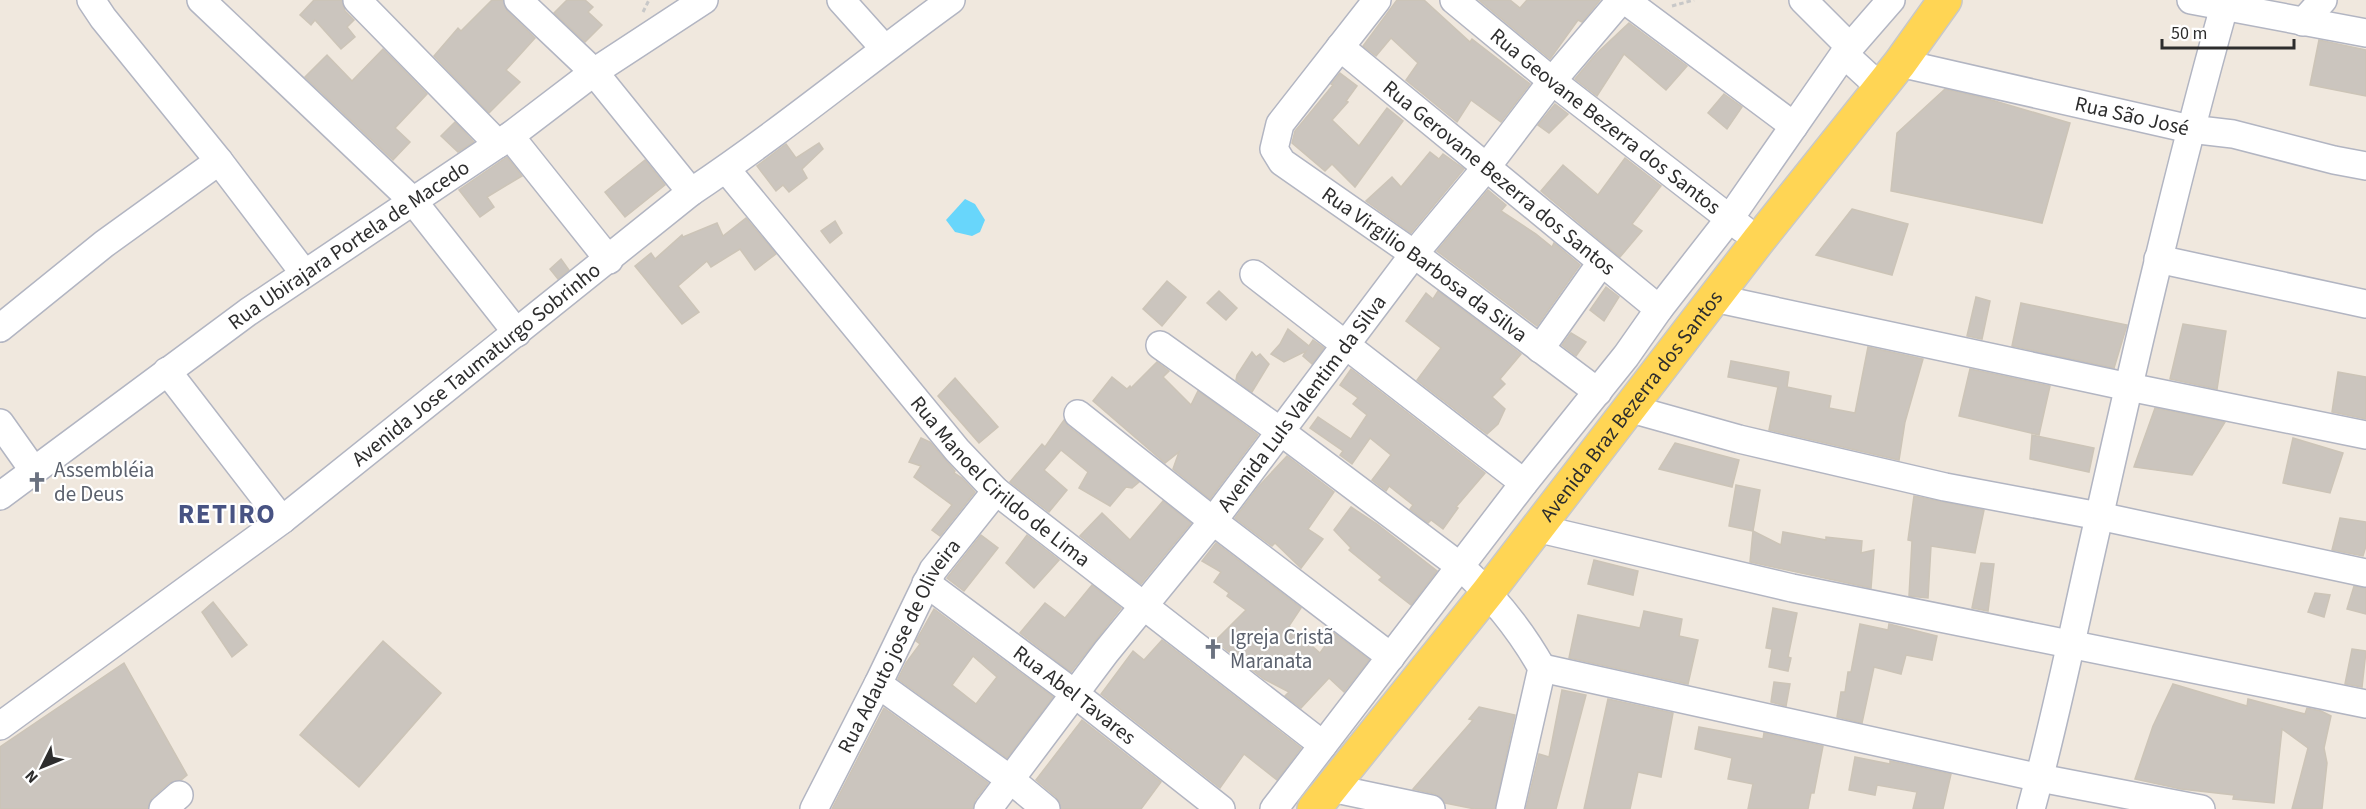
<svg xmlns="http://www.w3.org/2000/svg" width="2366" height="809" font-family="'Source Sans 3',sans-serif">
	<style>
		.water { fill: #68d6fb }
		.building { fill: #cbc5be; stroke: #ccc4b7; stroke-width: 1.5; fill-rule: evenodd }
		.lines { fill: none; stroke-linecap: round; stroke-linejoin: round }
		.minor-casing { stroke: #b2b5c2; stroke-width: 30 }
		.major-casing { stroke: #c8c8c8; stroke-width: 36 }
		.path { stroke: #c8c8c8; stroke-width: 3; stroke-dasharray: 4.5 3; stroke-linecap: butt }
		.minor { stroke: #fff; stroke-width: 27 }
		.major { stroke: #ffd554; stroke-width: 33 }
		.labels { text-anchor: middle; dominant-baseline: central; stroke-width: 4.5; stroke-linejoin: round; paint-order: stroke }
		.street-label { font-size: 21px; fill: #2d2d2d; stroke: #fff }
		.worship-label { font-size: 21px; fill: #5b616d; stroke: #fff; text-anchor: start }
		.district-label { font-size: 27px; font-weight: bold; letter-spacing: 1.5px; fill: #485383; stroke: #fff }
	</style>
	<rect width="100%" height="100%" fill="#f0e8de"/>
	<polygon class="water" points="965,199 975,204 985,220 980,232 972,236 955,232 946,220"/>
	<g class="building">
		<polygon points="314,0 342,0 345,11 354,20 347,27 355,37 341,49 315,20 311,25 300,15"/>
		<polygon points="492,0 503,0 507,11 535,38 506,70 520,82 489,113 434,56 458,28 461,31"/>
		<polygon points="567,0 585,0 593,7 588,12 602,25 585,42 554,13"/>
		<polygon points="1397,0 1424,0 1470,42 1472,39 1530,84 1501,122 1471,100 1457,122 1406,80 1418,63 1391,38 1376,56 1363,46"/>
		<polygon points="1479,0 1510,0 1520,8 1527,0 1600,0 1582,22 1578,20 1550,59"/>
		<polygon points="1629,23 1687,66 1666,90 1624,54 1597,96 1575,79 1596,54"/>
		<polygon points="2319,40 2366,50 2366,96 2310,85"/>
		<polygon points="383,49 427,94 395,128 410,142 393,160 305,77 327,55 352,81"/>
		<polygon points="1340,73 1357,86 1346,101 1348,102 1332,120 1359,146 1387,108 1403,121 1355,187 1332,164 1325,171 1292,143 1295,131 1333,85 1331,84"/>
		<polygon points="1945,89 1988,99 2070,123 2042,223 1891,191 1897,133"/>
		<polygon points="1724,94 1742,107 1727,129 1708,113"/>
		<polygon points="1555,104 1568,114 1549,133 1538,125"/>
		<polygon points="455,122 474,142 458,152 441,136"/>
		<polygon points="819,143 823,149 802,169 807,178 789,192 783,185 776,191 757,166 786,144 796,158"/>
		<polygon points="1430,152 1439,159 1443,154 1464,169 1411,233 1366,201 1392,177 1401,187"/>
		<polygon points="507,157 522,176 487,197 494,207 480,217 459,190"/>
		<polygon points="1625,158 1661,186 1632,224 1642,231 1620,257 1541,191 1563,165 1598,195"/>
		<polygon points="645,160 665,185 625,217 605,192"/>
		<polygon points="1488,190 1506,205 1501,211 1536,234 1552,247 1554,243 1580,265 1537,326 1437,251"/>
		<polygon points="1852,209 1908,224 1892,275 1816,255"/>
		<polygon points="746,218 776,254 755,270 740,249 711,267 707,261 678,286 699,312 682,324 635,266 651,253 655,259 682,235 683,237 717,223 723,236"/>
		<polygon points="835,221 842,233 830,243 821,231"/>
		<polygon points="561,259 569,270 558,279 550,269"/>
		<polygon points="1167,281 1186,297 1162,326 1143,309"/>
		<polygon points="1606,287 1619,297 1604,321 1590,310"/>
		<polygon points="1219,291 1237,308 1226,320 1207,303"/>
		<polygon points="1438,291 1521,354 1500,379 1505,384 1492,397 1505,409 1498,424 1487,434 1417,380 1441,348 1406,321 1426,293 1433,299"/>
		<polygon points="1976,297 1990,301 1982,339 1967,336"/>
		<polygon points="2021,303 2127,325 2114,368 2012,346"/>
		<polygon points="2183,324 2226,331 2217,389 2170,379"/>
		<polygon points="1288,329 1309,346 1313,340 1324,348 1312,364 1303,356 1306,351 1284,362 1271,354 1280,344"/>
		<polygon points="1571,333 1586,342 1576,356 1562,345"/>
		<polygon points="1868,347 1923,359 1905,422 1899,460 1769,430 1778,387 1728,377 1731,361 1789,372 1787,387 1831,396 1829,408 1855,413"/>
		<polygon points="1252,352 1256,357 1260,354 1269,364 1252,392 1236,380 1237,375"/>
		<polygon points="1157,362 1169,371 1163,377 1191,405 1198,391 1258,435 1210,499 1173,469 1179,452 1165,463 1093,401 1112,377 1127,389 1130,386 1131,388"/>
		<polygon points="1351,369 1485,473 1456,507 1458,508 1443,529 1431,520 1428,523 1410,509 1413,505 1389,486 1386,491 1372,480 1391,455 1370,438 1352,464 1340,455 1343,451 1310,428 1318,417 1351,439 1367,415 1353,404 1358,398 1340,385"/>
		<polygon points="1970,369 2050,386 2039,435 1959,416"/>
		<polygon points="2338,372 2366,377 2366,419 2332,412"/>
		<polygon points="955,378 998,427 979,443 938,396"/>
		<polygon points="2155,408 2225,422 2192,475 2134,467"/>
		<polygon points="1064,420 1068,426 1139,482 1132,488 1126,487 1110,506 1079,488 1088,472 1061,450 1044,470 1067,490 1049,512 1010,482 1042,444 1045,447"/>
		<polygon points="2032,435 2094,448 2089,472 2030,459"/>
		<polygon points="921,438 930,442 955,471 954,473 962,478 975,492 940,536 932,530 952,505 914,477 921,466 909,462"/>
		<polygon points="2293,438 2343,453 2330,493 2283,483"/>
		<polygon points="1675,443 1739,460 1732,487 1659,469"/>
		<polygon points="1287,456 1334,492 1308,529 1323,539 1301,568 1275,543 1272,546 1235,518 1259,486"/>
		<polygon points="1736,485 1760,490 1753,531 1729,526"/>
		<polygon points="1914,496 1984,510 1975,553 1931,546 1928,598 1909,596 1912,541 1908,540"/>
		<polygon points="1163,501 1191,523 1141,584 1080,536 1102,513 1130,540"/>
		<polygon points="1351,507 1377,524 1437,571 1411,605 1379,580 1382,577 1349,550 1351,548 1334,530"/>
		<polygon points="2340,518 2366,522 2366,546 2363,556 2332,550"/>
		<polygon points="1753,531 1781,545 1783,532 1826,540 1826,537 1862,541 1861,553 1874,550 1871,588 1750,562"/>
		<polygon points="981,535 998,548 964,591 947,578"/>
		<polygon points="1027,535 1059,560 1034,588 1006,563"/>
		<polygon points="1216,543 1301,608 1289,626 1320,653 1334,633 1369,660 1344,692 1329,678 1301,708 1285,696 1289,692 1264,679 1215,641 1246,610 1227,596 1229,593 1214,582 1221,572 1202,561"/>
		<polygon points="1594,560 1638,571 1633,595 1588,584"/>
		<polygon points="1981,563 1994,564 1988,611 1972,608"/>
		<polygon points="1092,585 1121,608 1071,672 1020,633 1045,603 1065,618"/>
		<polygon points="2354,586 2366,588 2366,614 2347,609"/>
		<polygon points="2315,593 2330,595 2324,617 2308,612"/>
		<polygon points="213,602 247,645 232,657 202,612"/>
		<polygon points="1773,608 1797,613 1788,657 1791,658 1788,671 1769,667 1772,649 1766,648"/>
		<path d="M934 609 1053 697 1007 758 898 679 906 663 920 644 916 641ZM973 656 997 677 976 704 952 685Z"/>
		<polygon points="1644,611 1682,619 1679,636 1698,640 1688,684 1569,658 1578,615 1640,628"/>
		<polygon points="1860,624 1888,630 1889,624 1937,636 1932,660 1906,655 1901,674 1874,667 1862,723 1837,717 1841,692 1845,692 1848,672 1851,672"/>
		<polygon points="1162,640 1301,748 1277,780 1244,754 1220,788 1101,694 1133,651 1144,660"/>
		<polygon points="383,641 441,693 359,787 300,735"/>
		<polygon points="2352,649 2366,651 2362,687 2345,684"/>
		<polygon points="124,663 187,775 181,780 169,783 152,798 147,809 0,809 0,747"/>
		<polygon points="1774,682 1790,684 1786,706 1771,702"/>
		<polygon points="2173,684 2247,706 2248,699 2305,714 2307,708 2321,711 2331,716 2324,748 2327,763 2322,809 2292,809 2308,748 2282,729 2274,803 2233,799 2234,795 2181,789 2135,779 2153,726"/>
		<polygon points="1562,690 1586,695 1556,809 1526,809 1539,754 1549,757"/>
		<polygon points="1608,699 1673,713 1661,777 1638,772 1630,809 1584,809"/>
		<polygon points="1479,707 1515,715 1495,809 1475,809 1445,803 1435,794 1413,789 1473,720 1469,719"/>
		<polygon points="884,708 988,783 975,800 973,809 832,809"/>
		<polygon points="1082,720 1161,782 1141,809 1061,809 1056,797 1036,780"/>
		<polygon points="1699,727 1763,739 1764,733 1823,746 1814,793 1811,793 1808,809 1748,809 1753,784 1728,779 1732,758 1695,749"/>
		<polygon points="1855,757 1890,764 1890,761 1951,774 1943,809 1913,809 1917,792 1877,785 1875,795 1849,790"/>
	</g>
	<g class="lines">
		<g class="minor-casing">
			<g id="minor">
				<polyline points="91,0 103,18 219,161 304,273"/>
				<polyline points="201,0 413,201 517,333"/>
				<polyline points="357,0 498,144"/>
				<polyline points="518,0 594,72 691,192"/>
				<polyline points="841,0 884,48"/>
				<path id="s1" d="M1377 0 1280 124 1274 149 1282 162 1414 254 1598 392"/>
				<path id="s2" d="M1454 0 1552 81 1743 229"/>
				<polyline points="1625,0 1794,126"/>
				<polyline points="1803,0 1850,47"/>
				<polyline points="2191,0 2366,33"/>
				<polyline points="2303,22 2323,0"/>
				<path id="s3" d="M1340 47 1659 309"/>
				<polyline points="1844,54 1881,88"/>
				<path id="s4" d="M1900 63 2190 129 2233 134 2334 160 2366 166"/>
				<polyline points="510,136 609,260"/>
				<path id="s5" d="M726 169 957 450 996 491 1323 745"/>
				<polyline points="2158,259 2366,304"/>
				<polyline points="1254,274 1524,483"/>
				<polyline points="1714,298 2129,387 2366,435"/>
				<polyline points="0,328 104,244 219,161"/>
				<path d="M1160 345 1280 431 1461 567C1494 597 1520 629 1542 668L1510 809"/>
				<polyline points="1540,349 1601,263"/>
				<polyline points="167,371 282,520"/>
				<polyline points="1628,408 1739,439 1945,487 2099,516 2366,573"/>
				<polyline points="1078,414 1213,521 1391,657"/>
				<polyline points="0,423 34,471"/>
				<path id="s6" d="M0 496 248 312 510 136 594 72 704 0"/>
				<polyline points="1536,528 1792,588 2366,704"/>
				<path id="s7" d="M926 583 1075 694 1221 809"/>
				<polyline points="1542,668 2040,778 2201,809"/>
				<polyline points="878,684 1011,780 1046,809"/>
				<path id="s8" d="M0 726 282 520 691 192C781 132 864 63 951 0"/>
				<polyline points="1331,788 1431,809"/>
				<polyline points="163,809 179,795"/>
				<path id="s9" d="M814 809 878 684 933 570 996 491"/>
				<path id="s10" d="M988 809 1106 652 1213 521 1414 254 1485 169 1552 81 1621 0"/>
				<polyline points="1274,809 1524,483 1626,356 1659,309 1730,218 1844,54 1891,0"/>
				<path d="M2031 809C2058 711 2077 612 2100 513 2138 344 2177 175 2224 7"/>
			</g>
		</g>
		<g class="major-casing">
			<g id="major">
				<path id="s11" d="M1314 809 1488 592 1758 241 1900 63 1945 0"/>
			</g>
		</g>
		<g class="path">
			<polyline points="1672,6 1694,0"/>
			<polyline points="643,12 649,0"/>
		</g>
		<use href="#minor" class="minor"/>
		<use href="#major" class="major"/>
	</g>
	<defs>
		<g id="church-bare" transform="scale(1.62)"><path d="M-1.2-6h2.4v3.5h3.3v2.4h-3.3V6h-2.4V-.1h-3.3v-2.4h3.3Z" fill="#6b7280" stroke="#fff" stroke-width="2.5" paint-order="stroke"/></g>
	</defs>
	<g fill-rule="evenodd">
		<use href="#church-bare" x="37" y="482"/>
		<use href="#church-bare" x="1213" y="649"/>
	</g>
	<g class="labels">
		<g class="street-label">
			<text stroke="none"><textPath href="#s4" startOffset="238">Rua São José</textPath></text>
			<text stroke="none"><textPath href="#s2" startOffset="194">Rua Geovane Bezerra dos Santos</textPath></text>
			<text stroke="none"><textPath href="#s3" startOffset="206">Rua Gerovane Bezerra dos Santos</textPath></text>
			<text stroke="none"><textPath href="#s6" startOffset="430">Rua Ubirajara Portela de Macedo</textPath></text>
			<text stroke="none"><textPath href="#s1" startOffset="374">Rua Virgilio Barbosa da Silva</textPath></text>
			<text stroke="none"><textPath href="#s8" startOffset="598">Avenida Jose Taumaturgo Sobrinho</textPath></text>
			<text stroke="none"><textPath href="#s10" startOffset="513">Avenida LuIs Valentim da Silva</textPath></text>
			<text stroke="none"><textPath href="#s11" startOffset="513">Avenida Braz Bezerra dos Santos</textPath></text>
			<text stroke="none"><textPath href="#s5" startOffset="417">Rua Manoel Cirildo de Lima</textPath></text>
			<text stroke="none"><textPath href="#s9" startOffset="184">Rua Adauto jose de Oliveira</textPath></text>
			<text stroke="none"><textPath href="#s7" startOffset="186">Rua Abel Tavares</textPath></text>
		</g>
		<g class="worship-label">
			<text x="54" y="470">Assembléia<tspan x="54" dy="24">de Deus</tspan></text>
			<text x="1230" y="637">Igreja Cristã<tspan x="1230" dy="24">Maranata</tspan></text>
		</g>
		<g class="district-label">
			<text x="227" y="514">RETIRO</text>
		</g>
	</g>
	<g transform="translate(42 767) rotate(227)" stroke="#ffffff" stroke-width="4.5" paint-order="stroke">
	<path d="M0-4.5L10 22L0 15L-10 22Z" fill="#2d2d2d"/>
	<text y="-9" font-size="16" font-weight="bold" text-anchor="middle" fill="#2d2d2d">N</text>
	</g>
	<path d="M2162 39v9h132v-9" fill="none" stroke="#2d2d2d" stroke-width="3"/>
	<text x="2171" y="39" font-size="18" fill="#2d2d2d" stroke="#ffffff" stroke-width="4.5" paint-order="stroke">50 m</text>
</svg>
